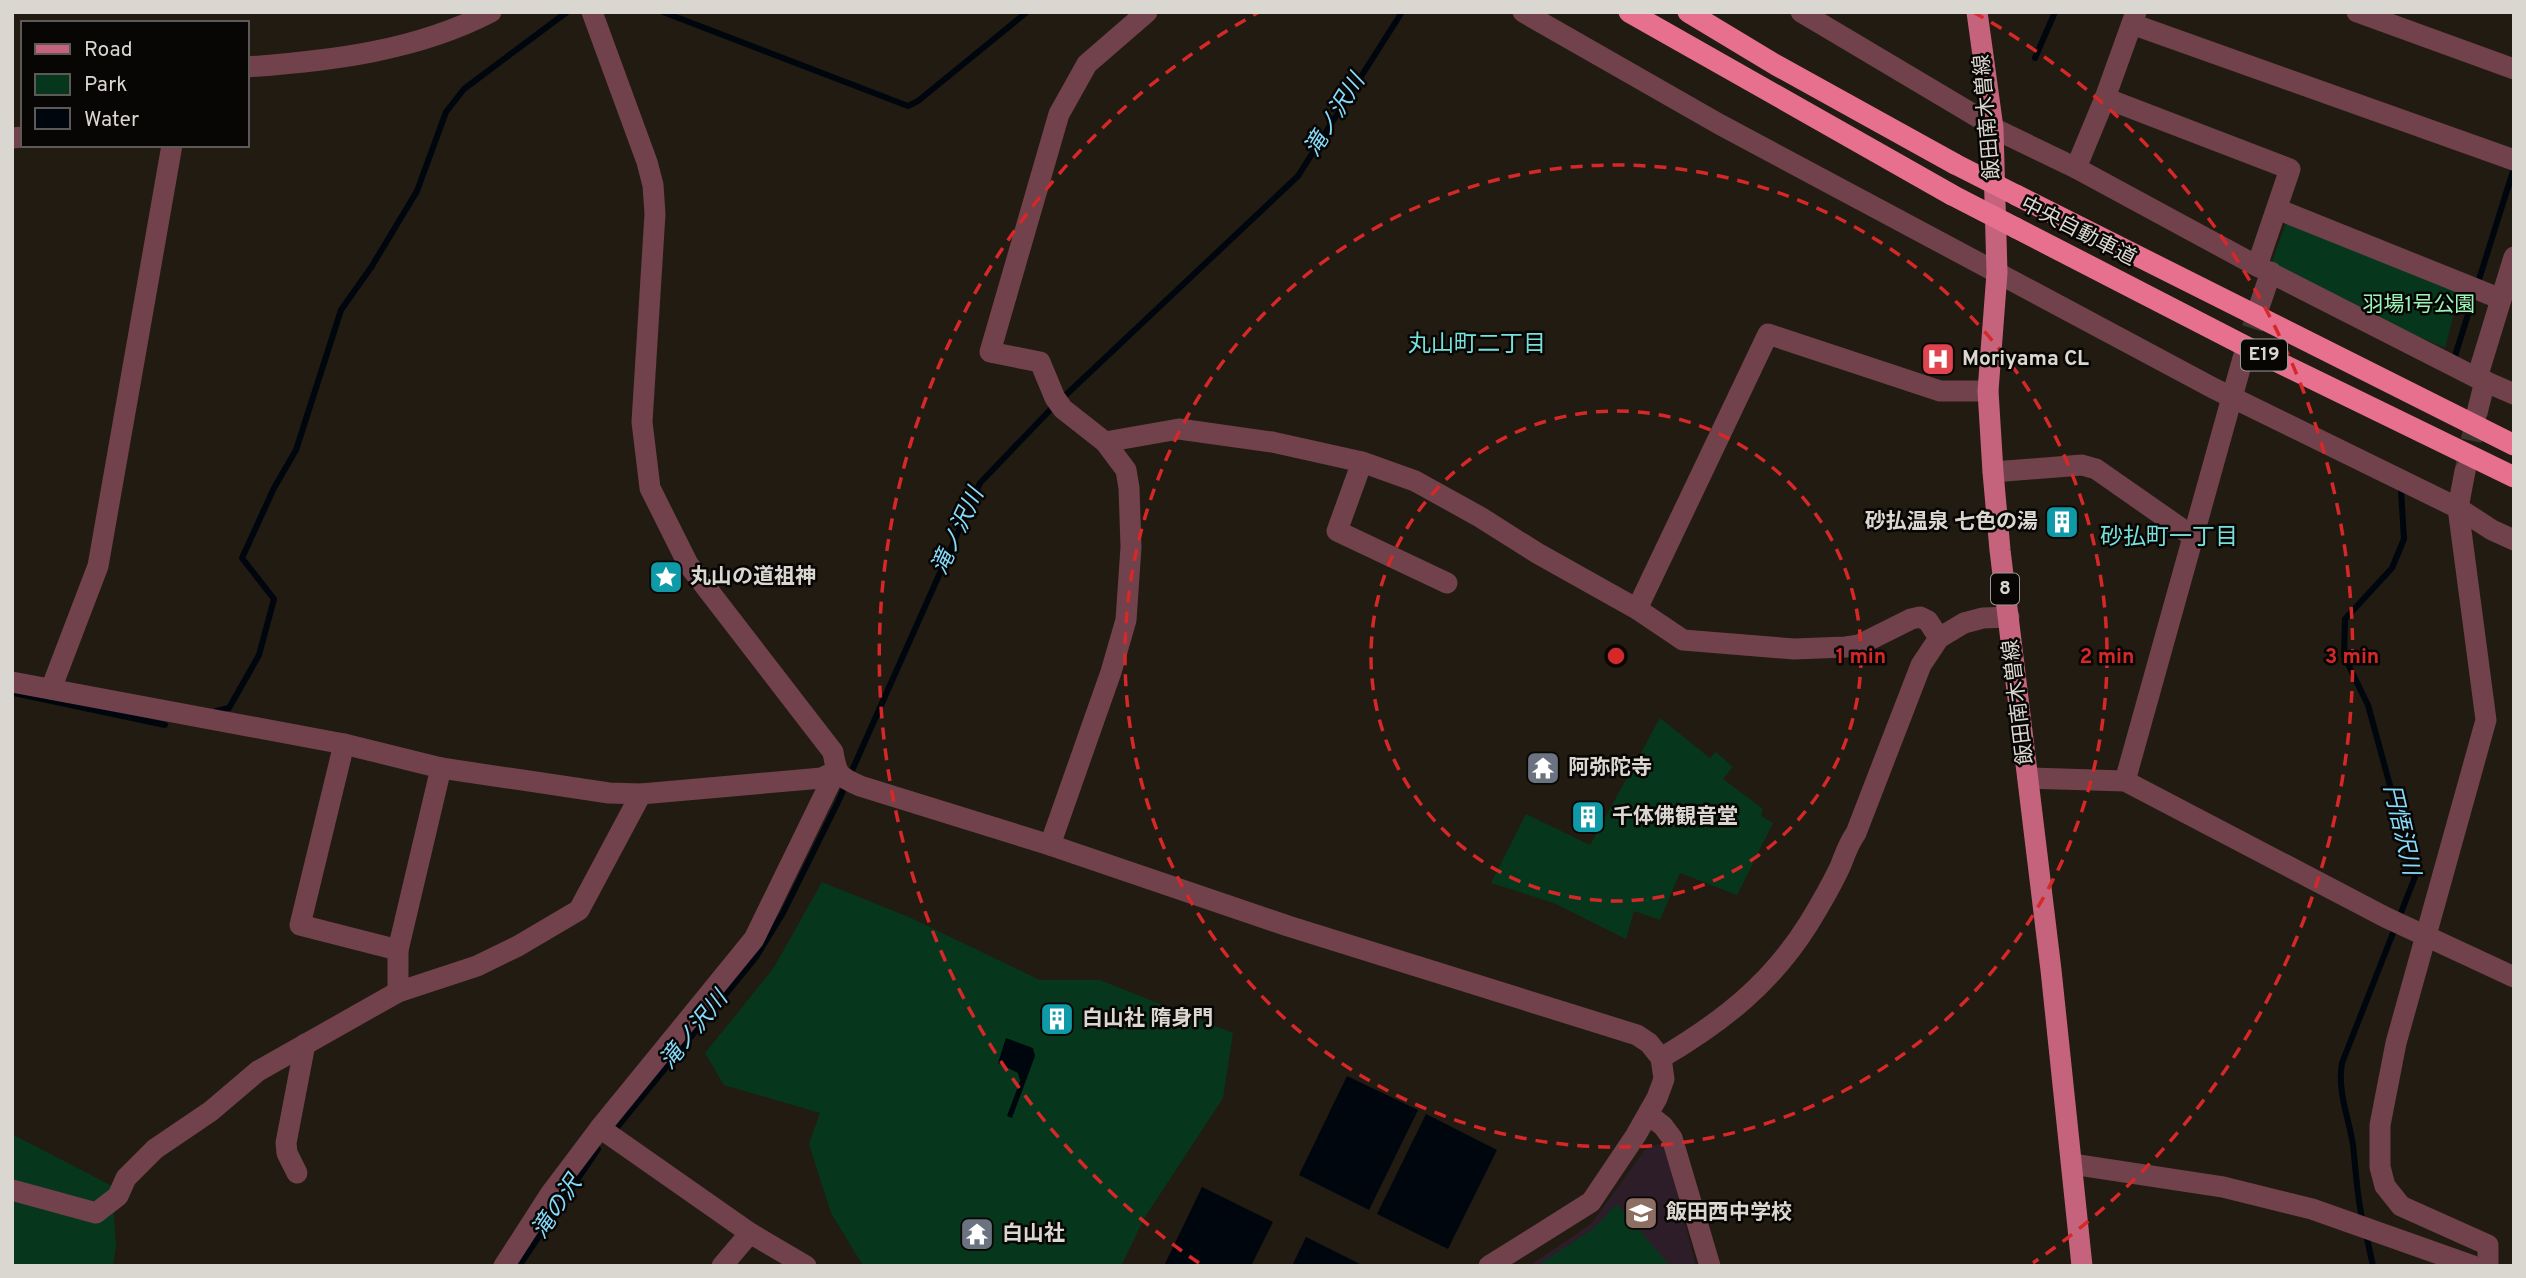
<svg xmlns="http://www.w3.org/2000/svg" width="2526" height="1278" font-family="Overpass,'Noto Sans JP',sans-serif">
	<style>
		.education { fill: #2d1d28 }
		.green { fill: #06371c }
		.water { fill: #00060e }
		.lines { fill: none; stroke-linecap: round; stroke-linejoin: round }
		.stream { stroke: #00060e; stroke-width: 6 }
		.minor-tunnel { stroke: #3d372e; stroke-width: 21; stroke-dasharray: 21 10; stroke-linecap: butt }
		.minor { stroke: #71414c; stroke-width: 21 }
		.major { stroke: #c6637c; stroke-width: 21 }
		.highway { stroke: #e7708f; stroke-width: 21 }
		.highway-bridge { stroke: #e7708f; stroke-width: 21 }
		.ring { fill: none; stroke: #d62828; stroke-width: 3.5; stroke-dasharray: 12 9 }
		.labels { text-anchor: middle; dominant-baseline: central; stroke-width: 5; stroke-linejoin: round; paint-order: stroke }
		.shield { fill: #080604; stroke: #9b9893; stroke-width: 2 }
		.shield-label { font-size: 19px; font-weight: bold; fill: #dad6d0 }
		.street-label { font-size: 21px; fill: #dad6d0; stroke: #080604 }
		.park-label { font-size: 21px; fill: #9bf4b8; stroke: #080604 }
		.poi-label { font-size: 21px; font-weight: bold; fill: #dad6d0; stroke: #080604; text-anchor: start }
		.water-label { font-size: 23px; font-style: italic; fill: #84dcfd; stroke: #080604 }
		.neighbourhood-label { font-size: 23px; fill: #76e1db; stroke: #080604 }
		.centre { fill: #d62828; stroke: #080604; stroke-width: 3.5 }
		.ring-label { font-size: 21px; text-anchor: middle; font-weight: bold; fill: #d62828; stroke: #080604; stroke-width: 5; stroke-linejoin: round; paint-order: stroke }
	</style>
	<rect width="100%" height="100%" fill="#211b11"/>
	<polygon class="education" points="1664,1143 1696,1266 1529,1266 1591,1224 1647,1147"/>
	<g class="green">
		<polygon points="2287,220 2460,291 2445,348 2353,308 2270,267"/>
		<polygon points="1660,718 1710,758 1716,752 1733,767 1723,779 1763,809 1761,816 1773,823 1737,895 1680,873 1660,920 1634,911 1626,939 1554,903 1491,883 1526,814 1590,845"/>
		<polygon points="822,882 911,918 1040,980 1100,980 1233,1033 1223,1098 1145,1217 1121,1266 867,1266 862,1264 831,1213 809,1144 820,1113 724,1085 705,1053 773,969"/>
		<polygon points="12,1134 112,1186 116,1247 113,1266 12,1266"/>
		<polygon points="1617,1204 1670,1266 1537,1266 1593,1229"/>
	</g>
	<g class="water">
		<polygon points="1006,1038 1033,1048 1035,1056 1012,1118 1007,1116 1020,1081 1018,1073 998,1063"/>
		<polygon points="1347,1076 1418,1110 1369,1210 1299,1175"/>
		<polygon points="1426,1114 1497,1150 1448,1249 1377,1214"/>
		<polygon points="1202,1187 1273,1222 1251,1266 1164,1266"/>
		<polygon points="1306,1237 1364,1266 1292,1266"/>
	</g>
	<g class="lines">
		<g class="stream">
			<polyline points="663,12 908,106 918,101 1027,12"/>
			<polyline points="2035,58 2055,12"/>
			<polyline points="2455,356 2514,168"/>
			<polyline points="14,693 165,725"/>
			<polyline points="216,711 229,708 259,655 274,599 242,558 274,488 296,450 341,310 372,266 417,191 446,112 464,89 567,12"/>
			<polyline points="618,1126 756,957 783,913 838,802 980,483 1051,409 1298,176 1402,12"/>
			<path d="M2363 1223C2357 1197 2356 1172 2353 1145 2349 1118 2337 1092 2342 1063L2415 877 2368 705 2344 656 2345 619 2392 568 2404 539 2401 490"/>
			<polyline points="2366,1234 2373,1266"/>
			<polyline points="519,1266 598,1149"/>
		</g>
		<g class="minor-tunnel">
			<polyline points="2243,358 2259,307"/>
			<polyline points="2465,471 2477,413"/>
		</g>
		<g class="minor">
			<path d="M592 12 647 162 653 185 655 214 642 422 650 488 688 564 833 752C837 776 839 776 860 786L1050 845 1288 926 1637 1035 1649 1043 1661 1058 1664 1079 1657 1098 1636 1135 1591 1202 1489 1266"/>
			<polyline points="1523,12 1719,124 2213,388 2458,508 2492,530 2514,540"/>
			<polyline points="1801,12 1976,116 1993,128 2076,168 2257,266 2290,169 2105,98"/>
			<polyline points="2357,12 2514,69"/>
			<polyline points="2132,24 2514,160"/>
			<path d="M247 67C330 61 416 51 491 12"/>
			<polyline points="12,138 23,137"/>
			<polyline points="2076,168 2105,98 2136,12"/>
			<polyline points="2277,209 2501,299"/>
			<polyline points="2257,266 2477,378 2514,394"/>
			<polyline points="2259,307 2271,272"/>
			<polyline points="2477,378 2514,257"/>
			<polyline points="2477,413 2485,381"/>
			<polyline points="1105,442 1179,429 1272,442 1362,462 1415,481 1480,517 1537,553 1637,609 1683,640 1794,649 1846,647 1859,645 1911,619 1920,617 1928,621 1939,638"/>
			<polyline points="1362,462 1337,531 1447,583"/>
			<polyline points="2465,471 2458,508 2486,720 2396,1043 2380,1125 2380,1167 2385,1186 2401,1206 2488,1245 2488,1266"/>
			<polyline points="1993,472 2082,465 2096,469 2192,536"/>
			<polyline points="1637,609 1768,334 1940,391 1988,391"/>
			<polyline points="12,682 344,744 441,768 609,793 641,794 822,778 836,771"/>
			<polyline points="51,689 98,566 172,145"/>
			<polyline points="344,744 300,925 398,950"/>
			<polyline points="2028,778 2125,781 2385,917 2514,977"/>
			<polyline points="2125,781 2243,358"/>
			<polyline points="1050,845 1111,672 1126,620 1131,547 1129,488 1126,470 1105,442 1063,409 1055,398 1040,362 990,352 1059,114 1087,64 1147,12"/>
			<polyline points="398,992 398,950 441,768"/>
			<path d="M1661 1058C1722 1022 1771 984 1809 923 1820 905 1831 886 1840 867 1845 855 1848 844 1856 833L1921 665 1939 638 1964 623 1983 618 2009 617"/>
			<polyline points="1649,1115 1663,1126 1672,1138 1710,1266"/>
			<polyline points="600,1128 750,1233 806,1266"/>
			<polyline points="2072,1164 2223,1187 2312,1209 2473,1266"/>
			<polyline points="297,1173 287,1153 286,1143 305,1044"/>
			<polyline points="12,1190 96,1213 118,1196 126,1178 155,1149 211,1111 258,1071 398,992 477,966 518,946 579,910 641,794"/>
			<polyline points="504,1266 551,1193 600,1128 754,939 836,771"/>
			<polyline points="722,1266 750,1233"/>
		</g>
		<polyline class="major" points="1977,12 1993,128 1997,273 1988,391 1993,472 2000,550 2051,970 2082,1266"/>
		<g class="highway">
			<polyline points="1629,12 1952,195"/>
			<polyline points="1688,12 1776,65 1955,164"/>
			<polyline points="2016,195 2514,445"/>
			<polyline points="2016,228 2249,348 2514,477"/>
		</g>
		<g class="highway-bridge">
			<polyline points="1955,164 2016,195"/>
			<polyline points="1952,195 2016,228"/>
		</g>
	</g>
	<g class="ring">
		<circle cx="1616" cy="656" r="245"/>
		<circle cx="1616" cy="656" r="491"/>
		<path d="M1199 1263A736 736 0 0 1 1259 12M1973 12A736 736 0 0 1 2033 1263"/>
	</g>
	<defs>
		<g id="hospital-square" transform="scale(1.75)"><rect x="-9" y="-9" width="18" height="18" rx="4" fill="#e0444e" stroke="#080604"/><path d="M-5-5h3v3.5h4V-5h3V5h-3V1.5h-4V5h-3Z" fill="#fff"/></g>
		<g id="building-square" transform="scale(1.75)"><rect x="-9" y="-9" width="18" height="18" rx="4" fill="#0f9aa8" stroke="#080604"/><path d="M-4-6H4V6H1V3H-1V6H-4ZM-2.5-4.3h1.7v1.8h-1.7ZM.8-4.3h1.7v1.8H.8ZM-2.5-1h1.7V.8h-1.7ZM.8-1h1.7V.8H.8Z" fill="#fff"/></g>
		<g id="sight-square" transform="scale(1.75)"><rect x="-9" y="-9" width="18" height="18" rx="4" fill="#0f9aa8" stroke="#080604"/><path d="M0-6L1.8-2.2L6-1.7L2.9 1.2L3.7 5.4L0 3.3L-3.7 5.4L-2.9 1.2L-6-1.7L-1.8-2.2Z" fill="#fff"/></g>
		<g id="temple-square" transform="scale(1.75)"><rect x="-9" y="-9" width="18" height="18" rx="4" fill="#6b7280" stroke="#080604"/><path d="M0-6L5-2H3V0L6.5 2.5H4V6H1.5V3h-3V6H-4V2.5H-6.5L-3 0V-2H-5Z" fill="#fff"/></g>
		<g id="school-square" transform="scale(1.75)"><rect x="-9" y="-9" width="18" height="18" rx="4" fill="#8d6e63" stroke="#080604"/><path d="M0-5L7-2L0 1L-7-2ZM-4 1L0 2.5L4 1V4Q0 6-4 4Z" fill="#fff"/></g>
	</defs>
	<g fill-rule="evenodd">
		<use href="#hospital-square" x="1938" y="359"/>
		<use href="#building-square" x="2062" y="522"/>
		<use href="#sight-square" x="666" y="577"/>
		<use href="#temple-square" x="1543" y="768"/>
		<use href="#building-square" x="1588" y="817"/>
		<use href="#building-square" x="1057" y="1019"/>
		<use href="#school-square" x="1641" y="1213"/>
		<use href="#temple-square" x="977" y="1234"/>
	</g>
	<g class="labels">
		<g class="shield">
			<rect x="2241" y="339.5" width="46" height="31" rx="5"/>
			<rect x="1991" y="573.5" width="28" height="31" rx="5"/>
		</g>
		<g class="shield-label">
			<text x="2264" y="355">E19</text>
			<text x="2005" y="589">8</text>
		</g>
		<g class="street-label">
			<text transform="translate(1988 117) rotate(-95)">飯田南木曽線</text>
			<text transform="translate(2078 232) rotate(27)">中央自動車道</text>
			<text transform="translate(2019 702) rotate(-97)">飯田南木曽線</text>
		</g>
		<g class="park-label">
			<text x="2419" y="305">羽場1号公園</text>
		</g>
		<g class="poi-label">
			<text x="1962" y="359">Moriyama CL</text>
			<text x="2038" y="522" text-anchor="end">砂払温泉 七色の湯</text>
			<text x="690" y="577">丸山の道祖神</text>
			<text x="1568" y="768">阿弥陀寺</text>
			<text x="1612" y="817">千体佛観音堂</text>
			<text x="1082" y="1019">白山社 隋身門</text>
			<text x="1666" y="1213">飯田西中学校</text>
			<text x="1002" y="1234">白山社</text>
		</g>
		<g class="water-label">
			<text transform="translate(1336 116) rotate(-58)">滝ノ沢川</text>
			<text transform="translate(959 532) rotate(-65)">滝ノ沢川</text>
			<text transform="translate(2400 830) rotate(77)">円悟沢川</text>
			<text transform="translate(695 1031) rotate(-51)">滝ノ沢川</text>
			<text transform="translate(558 1208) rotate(-56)">滝の沢</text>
		</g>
		<g class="neighbourhood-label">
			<text x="1477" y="345">丸山町二丁目</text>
			<text x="2169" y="538">砂払町一丁目</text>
		</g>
	</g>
	<circle cx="1616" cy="656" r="10" class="centre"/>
	<g class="ring-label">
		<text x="1861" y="663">1 min</text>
		<text x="2107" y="663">2 min</text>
		<text x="2352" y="663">3 min</text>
	</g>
	<rect width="2526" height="1278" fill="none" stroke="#dad6d0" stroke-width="28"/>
	<rect x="21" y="21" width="228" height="126" fill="#080604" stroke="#5c5956" stroke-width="2"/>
	<rect x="35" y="44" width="35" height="10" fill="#c6637c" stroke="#5c5956" stroke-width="2"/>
	<text x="84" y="56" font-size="21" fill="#dad6d0">Road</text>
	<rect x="35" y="74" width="35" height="21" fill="#06371c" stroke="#5c5956" stroke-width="2"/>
	<text x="84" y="91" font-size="21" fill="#dad6d0">Park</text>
	<rect x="35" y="108" width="35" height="21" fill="#00060e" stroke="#5c5956" stroke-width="2"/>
	<text x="84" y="126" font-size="21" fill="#dad6d0">Water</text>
</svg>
